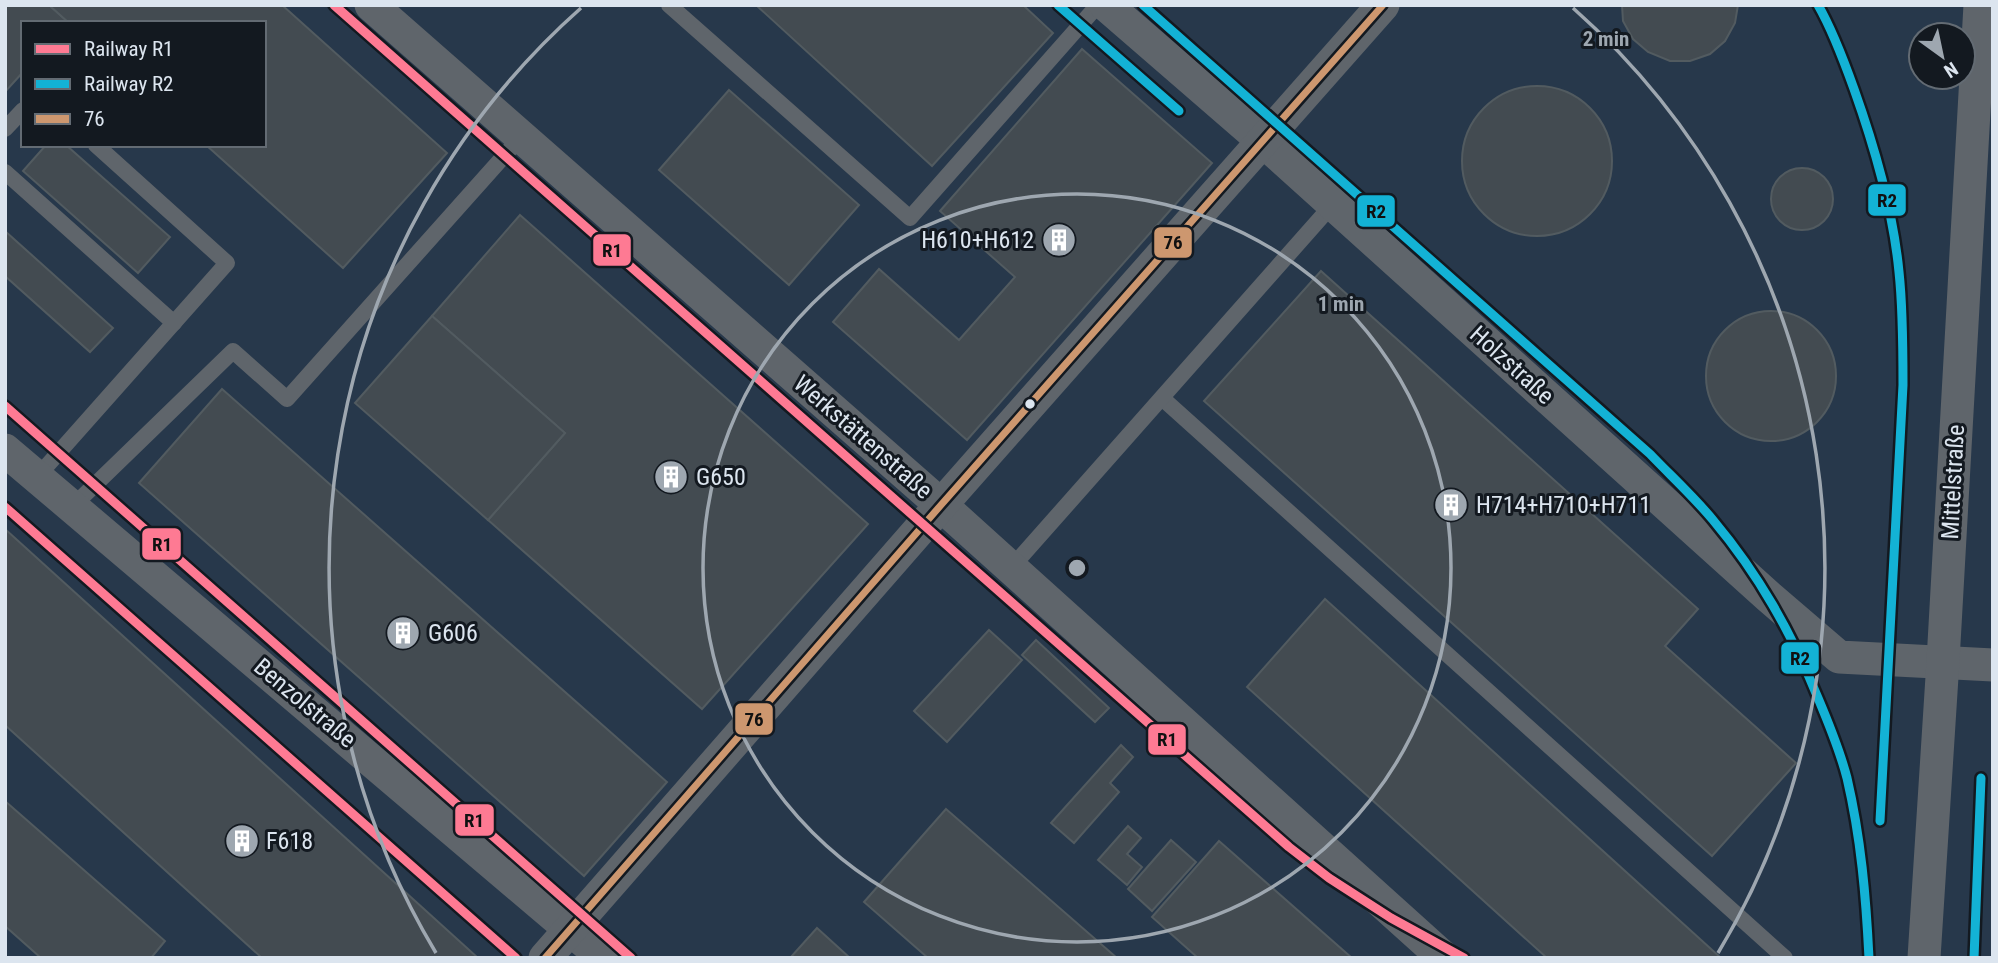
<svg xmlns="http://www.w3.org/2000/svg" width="1998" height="963" font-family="'Roboto Condensed',sans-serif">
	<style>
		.built { fill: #27384b; fill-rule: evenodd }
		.building { fill: #434b51; stroke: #525b60; stroke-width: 2 }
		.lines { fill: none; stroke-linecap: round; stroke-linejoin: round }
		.service { stroke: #5f656b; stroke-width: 16 }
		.minor { stroke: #5f656b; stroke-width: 33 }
		.bus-1-casing { stroke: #131920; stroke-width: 12 }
		.bus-1 { stroke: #cd976f; stroke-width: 7 }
		.rail-1-casing { stroke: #131920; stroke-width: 14 }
		.rail-2-casing { stroke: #131920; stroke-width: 14 }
		.rail-1 { stroke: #fe7a93; stroke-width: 9 }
		.rail-2 { stroke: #13b2d5; stroke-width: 9 }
		.ring { fill: none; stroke: #9ea7b0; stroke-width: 3.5 }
		.bus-dot { fill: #dce5ef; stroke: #131920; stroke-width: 2.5 }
		.labels { text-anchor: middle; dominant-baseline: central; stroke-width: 6; stroke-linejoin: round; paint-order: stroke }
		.poi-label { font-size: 24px; fill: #dce5ef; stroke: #131920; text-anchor: start }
		.street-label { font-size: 24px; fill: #dce5ef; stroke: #131920 }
		.centre { fill: #9ea7b0; stroke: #131920; stroke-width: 3.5 }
		.ring-label { font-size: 21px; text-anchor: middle; font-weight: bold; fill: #9ea7b0; stroke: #131920; stroke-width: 6; stroke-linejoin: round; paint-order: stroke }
		.line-badge { stroke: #131920; stroke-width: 2.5 }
		.pale-badge-label { font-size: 19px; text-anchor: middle; font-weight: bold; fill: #111 }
	</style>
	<rect width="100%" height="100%" fill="#2b333b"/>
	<path class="built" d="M5 5H1993V958H5ZM23 23H264V145H23ZM1921 35H1963V77H1921Z"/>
	<g class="building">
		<polygon points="5,5 49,5 68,22 23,23 23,72 5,92"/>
		<polygon points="49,5 282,5 447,153 343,268 206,145 264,145 264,23 69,23"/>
		<polygon points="756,5 1023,5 1053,33 932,166"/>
		<polygon points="1622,5 1738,5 1735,23 1725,41 1710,54 1690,61 1670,61 1648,52 1633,39 1623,21"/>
		<polygon points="1082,49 1212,163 967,440 833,322 879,269 959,340 1015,277 940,211"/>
		<circle cx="1537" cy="161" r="75"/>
		<polygon points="729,90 859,205 789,285 659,170"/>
		<polygon points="46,145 66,145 170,237 138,273 23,171"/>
		<circle cx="1802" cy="199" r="31"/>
		<polygon points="520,215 868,524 702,709 488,520 565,433 432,316"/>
		<polygon points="5,231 113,328 90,352 5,276"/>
		<polygon points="1321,271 1698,609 1665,646 1796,763 1712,856 1204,401"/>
		<circle cx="1771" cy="376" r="65"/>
		<polygon points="432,316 565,433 488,520 355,403"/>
		<polygon points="222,389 667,782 584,876 139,483"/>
		<polygon points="5,529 478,958 262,958 5,725"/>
		<polygon points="1325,599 1721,958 1547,958 1247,687"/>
		<polygon points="989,630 1022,660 947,742 914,711"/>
		<polygon points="1036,640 1109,708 1095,722 1022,655"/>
		<polygon points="1121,745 1133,757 1110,783 1119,792 1074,843 1051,823"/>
		<polygon points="5,801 165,941 151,958 41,958 5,926"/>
		<polygon points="946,809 1117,958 928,958 864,902"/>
		<polygon points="1128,826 1141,838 1127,854 1142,867 1127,885 1098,860"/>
		<polygon points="1171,840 1196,862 1152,911 1128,889"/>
		<polygon points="1219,841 1352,958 1198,958 1152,917"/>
		<polygon points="817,928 850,958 790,958"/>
	</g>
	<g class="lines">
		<g class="service">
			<polyline points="669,5 910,218 1098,5"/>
			<polyline points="5,129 23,110"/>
			<polyline points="5,172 174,323"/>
			<polyline points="1162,398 1785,958"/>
			<polyline points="37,477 227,263 96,145"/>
			<polyline points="72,507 233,351 287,399 521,137"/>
			<polyline points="1011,568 1333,204"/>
		</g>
		<g class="minor">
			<polyline points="371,5 941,505 1444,958"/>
			<polyline points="1106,5 1263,141 1769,597 1839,657 1993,665"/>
			<polyline points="5,450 604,958"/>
			<polyline points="545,958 941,505 1383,5"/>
			<polyline points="1924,958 1943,661 1980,5"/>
		</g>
		<g class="bus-1-casing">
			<polyline id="bus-1" points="545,958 941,505 1383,5"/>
		</g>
		<use href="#bus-1" class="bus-1"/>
		<g class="rail-1-casing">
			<g id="rail-1">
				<polyline points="334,5 1289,847 1329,878 1391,918 1464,958"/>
				<polyline points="5,406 631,958"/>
				<polyline points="5,507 516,958"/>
			</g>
		</g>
		<g class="rail-2-casing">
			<g id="rail-2">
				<polyline points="1058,5 1179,111"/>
				<path d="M1143 5 1650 454C1671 476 1694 497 1713 520 1759 575 1791 632 1818 698 1829 724 1840 751 1847 778 1861 838 1866 897 1869 958"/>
				<path d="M1818 5C1833 31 1844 61 1854 89 1875 148 1893 209 1899 272 1903 309 1903 347 1903 385L1880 821"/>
				<polyline points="1974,958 1981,778"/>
			</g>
		</g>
		<use href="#rail-1" class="rail-1"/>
		<use href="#rail-2" class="rail-2"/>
	</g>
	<g class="ring">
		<circle cx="1077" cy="568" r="374"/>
		<path d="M436 953A748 748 0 0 1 581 8M1573 8A748 748 0 0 1 1718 953"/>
	</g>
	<defs>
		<g id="building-disc" transform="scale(1.75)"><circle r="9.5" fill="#9ea7b0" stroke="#131920"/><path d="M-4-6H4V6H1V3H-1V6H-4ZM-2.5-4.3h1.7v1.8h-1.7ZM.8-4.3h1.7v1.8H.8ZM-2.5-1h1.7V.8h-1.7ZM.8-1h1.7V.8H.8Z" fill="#fff"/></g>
	</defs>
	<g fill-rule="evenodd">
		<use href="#building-disc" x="1059" y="240"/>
		<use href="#building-disc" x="671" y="477"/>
		<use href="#building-disc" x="1451" y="505"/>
		<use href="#building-disc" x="403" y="633"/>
		<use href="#building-disc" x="242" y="841"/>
	</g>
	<circle class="bus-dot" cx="1030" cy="404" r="6"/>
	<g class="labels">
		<g class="poi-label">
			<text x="1034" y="240" text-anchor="end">H610+H612</text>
			<text x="696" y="477">G650</text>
			<text x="1476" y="505">H714+H710+H711</text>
			<text x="428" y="633">G606</text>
			<text x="266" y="841">F618</text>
		</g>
		<g class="street-label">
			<text transform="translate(1512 365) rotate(42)">Holzstraße</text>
			<text transform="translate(863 437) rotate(41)">Werkstättenstraße</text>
			<text transform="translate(1953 482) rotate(-87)">Mittelstraße</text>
			<text transform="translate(305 703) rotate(40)">Benzolstraße</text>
		</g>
	</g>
	<circle cx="1077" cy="568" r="10" class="centre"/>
	<g class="ring-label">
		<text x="1606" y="46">2 min</text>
		<text x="1341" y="311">1 min</text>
	</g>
	<g class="line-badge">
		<rect x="1867" y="183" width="40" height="34" rx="7" fill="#13b2d5"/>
		<rect x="1356" y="194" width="40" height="34" rx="7" fill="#13b2d5"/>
		<rect x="1153" y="226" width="40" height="33" rx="7" fill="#cd976f"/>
		<rect x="592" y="233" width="40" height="34" rx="7" fill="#fe7a93"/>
		<rect x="141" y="527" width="41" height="34" rx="7" fill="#fe7a93"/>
		<rect x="1780" y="641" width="40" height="34" rx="7" fill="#13b2d5"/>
		<rect x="734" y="702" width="40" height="34" rx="7" fill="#cd976f"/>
		<rect x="1147" y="723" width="40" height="33" rx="7" fill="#fe7a93"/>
		<rect x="454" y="803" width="41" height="34" rx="7" fill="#fe7a93"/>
	</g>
	<g class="pale-badge-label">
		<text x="1887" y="207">R2</text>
		<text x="1376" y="218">R2</text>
		<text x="1173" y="249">76</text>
		<text x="612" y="257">R1</text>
		<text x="162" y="551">R1</text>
		<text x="1800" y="665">R2</text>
		<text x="754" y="726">76</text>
		<text x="1167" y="746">R1</text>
		<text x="474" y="827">R1</text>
	</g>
	<rect width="1998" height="963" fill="none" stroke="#dce5ef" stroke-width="14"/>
	<rect x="21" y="21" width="245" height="126" fill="#131920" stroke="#636b73" stroke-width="2"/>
	<rect x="35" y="44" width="35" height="10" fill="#fe7a93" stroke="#636b73" stroke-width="2"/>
	<text x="84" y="56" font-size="21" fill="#dce5ef">Railway R1</text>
	<rect x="35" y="79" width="35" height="10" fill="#13b2d5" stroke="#636b73" stroke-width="2"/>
	<text x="84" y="91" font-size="21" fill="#dce5ef">Railway R2</text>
	<rect x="35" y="114" width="35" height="10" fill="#cd976f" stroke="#636b73" stroke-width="2"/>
	<text x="84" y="126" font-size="21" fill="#dce5ef">76</text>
	<g transform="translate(1942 56) rotate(147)"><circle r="33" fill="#131920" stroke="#636b73" stroke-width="2"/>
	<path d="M0-5L12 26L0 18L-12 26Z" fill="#9ea7b0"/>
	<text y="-10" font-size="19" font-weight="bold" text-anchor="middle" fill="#dce5ef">N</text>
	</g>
</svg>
